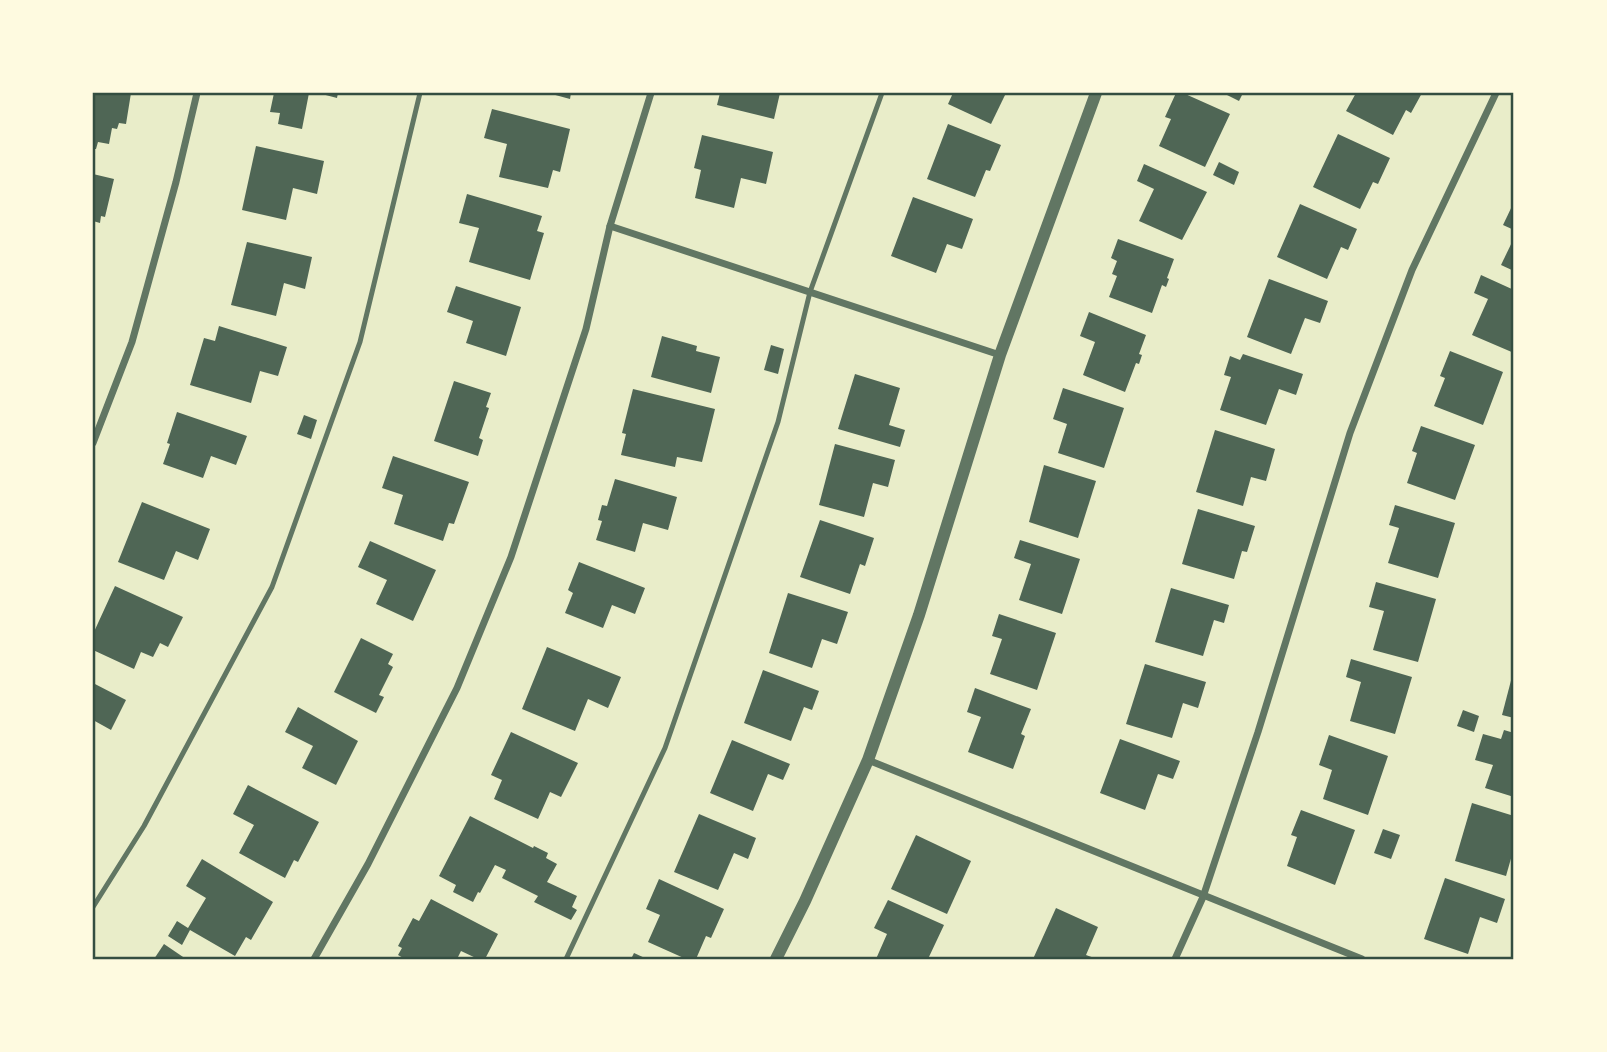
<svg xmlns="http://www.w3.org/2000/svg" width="1607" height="1052" font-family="'Roboto Condensed',sans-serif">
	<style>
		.building { fill: #4f6655 }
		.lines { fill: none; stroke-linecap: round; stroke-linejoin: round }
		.service { stroke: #617663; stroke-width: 5 }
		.minor { stroke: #617663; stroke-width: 7 }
		.tertiary { stroke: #617663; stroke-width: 12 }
		.neatline { fill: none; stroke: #344e41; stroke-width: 2.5 }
	</style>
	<rect width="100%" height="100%" fill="#e9edc9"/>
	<g class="building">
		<polygon points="93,93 131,93 126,124 119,123 117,129 112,128 109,144 98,142 96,149 93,149"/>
		<polygon points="274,93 309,93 302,129 278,124 280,113 270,112"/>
		<polygon points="318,93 338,93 337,98"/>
		<polygon points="548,93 571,93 570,99"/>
		<polygon points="720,93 780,93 774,119 717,105"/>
		<polygon points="953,93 1006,93 991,124 948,104"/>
		<polygon points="1176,93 1183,93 1230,114 1205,167 1159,146 1171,119 1165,117"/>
		<polygon points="1223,93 1243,93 1239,101"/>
		<polygon points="1356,93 1422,93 1411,113 1406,110 1393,135 1346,111"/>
		<polygon points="492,109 570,129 560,172 553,170 548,188 499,177 507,144 484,138"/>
		<polygon points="948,124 1001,145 990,171 986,170 975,197 927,179"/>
		<polygon points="1338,134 1390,158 1378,184 1373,182 1360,209 1313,187"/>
		<polygon points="702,135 773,152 766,184 741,178 734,208 695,198 701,170 694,168"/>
		<polygon points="256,146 324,161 317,194 293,188 286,220 242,210"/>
		<polygon points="1219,162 1239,172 1234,185 1213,175"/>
		<polygon points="1144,164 1207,192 1182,240 1139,221 1154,189 1137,181"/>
		<polygon points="93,174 114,179 105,217 101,216 100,223 93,221"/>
		<polygon points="467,194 542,216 537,231 544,233 530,280 469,262 479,228 459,223"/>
		<polygon points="913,197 973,219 962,249 947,244 936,273 891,256"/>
		<polygon points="1514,202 1514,230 1503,225"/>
		<polygon points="1300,204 1357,229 1348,250 1341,247 1327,279 1277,257"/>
		<polygon points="1514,238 1514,271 1501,265"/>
		<polygon points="1118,239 1174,259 1167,278 1169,279 1166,287 1162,285 1152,313 1109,297 1117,276 1112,274 1117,261 1111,258"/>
		<polygon points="247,242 312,257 305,289 284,283 276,316 231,305"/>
		<polygon points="1481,275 1514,290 1514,353 1472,335 1488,299 1474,293"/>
		<polygon points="1269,279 1328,301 1320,323 1305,318 1291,354 1247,337"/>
		<polygon points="456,286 521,307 506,356 466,343 473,321 447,312"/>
		<polygon points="1089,312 1146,335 1139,354 1142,355 1139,364 1136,363 1125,392 1083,375 1095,342 1080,336"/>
		<polygon points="219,326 287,347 278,376 260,371 251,403 190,385 204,338 215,341"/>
		<polygon points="662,336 697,346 696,351 720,357 711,393 651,377"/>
		<polygon points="771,345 784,349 778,374 764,370"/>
		<polygon points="1450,351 1503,372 1483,425 1434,406 1445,378 1440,376"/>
		<polygon points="1243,354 1303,374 1296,395 1279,389 1266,425 1220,410 1231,377 1224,375 1230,356 1240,360"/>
		<polygon points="855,374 900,388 889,425 905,430 900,447 838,429"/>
		<polygon points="454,381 491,393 486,407 489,408 479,438 483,440 478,456 434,441"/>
		<polygon points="1063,388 1124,408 1104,468 1058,453 1067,424 1053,419"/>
		<polygon points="633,389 715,409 702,462 677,457 675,467 621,455 626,434 622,433"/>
		<polygon points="177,412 247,436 236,465 211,456 203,478 163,464 170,444 167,443"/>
		<polygon points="304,415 317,420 311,439 297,434"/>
		<polygon points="1421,426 1475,445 1455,500 1407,483 1417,453 1412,451"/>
		<polygon points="1215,430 1275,449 1266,481 1251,477 1243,506 1196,492"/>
		<polygon points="835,444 895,460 888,487 873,483 864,517 819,505"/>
		<polygon points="393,456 469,482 454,524 449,523 443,541 394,524 403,495 382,488"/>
		<polygon points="1044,465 1096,481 1078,538 1029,522"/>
		<polygon points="615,479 677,497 668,530 643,523 635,552 596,540 602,521 598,520 602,505 607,506"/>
		<polygon points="142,502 210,529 198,560 176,551 164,580 118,562"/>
		<polygon points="1395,505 1455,523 1438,578 1388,563 1399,528 1389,525"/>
		<polygon points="1198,509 1255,526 1247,552 1242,551 1234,579 1182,564"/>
		<polygon points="820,520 874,538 865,566 860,564 850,594 800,577"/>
		<polygon points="1020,540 1080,559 1062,614 1019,600 1031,564 1014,558"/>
		<polygon points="370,541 436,570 413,621 376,604 387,580 358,567"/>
		<polygon points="579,562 645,588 635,614 612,605 603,628 565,613 573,593 568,590"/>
		<polygon points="1376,582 1436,599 1418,662 1373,650 1384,611 1369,607"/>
		<polygon points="115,586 183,617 168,647 160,643 153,657 141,652 134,669 93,650 93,634"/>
		<polygon points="1171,588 1229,605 1224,623 1214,620 1203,656 1155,642"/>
		<polygon points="788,593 848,612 837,644 822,639 812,668 769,653"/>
		<polygon points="999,614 1056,633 1037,690 990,674 1002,639 992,636"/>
		<polygon points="361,638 393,654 388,664 393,667 379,695 384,697 376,713 334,692"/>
		<polygon points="547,647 621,677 608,708 588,699 575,731 522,709"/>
		<polygon points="1351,659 1412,677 1395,734 1350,721 1361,682 1346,677"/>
		<polygon points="1145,664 1206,682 1198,708 1183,703 1172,738 1126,724"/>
		<polygon points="1514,669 1514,718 1502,715"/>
		<polygon points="763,670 819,691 812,710 804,707 791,741 744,723"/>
		<polygon points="93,683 126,700 111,730 93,720"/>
		<polygon points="975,688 1031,709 1021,734 1025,736 1013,769 968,752 981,717 967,712"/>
		<polygon points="298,707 358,741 336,785 302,768 313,746 285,732"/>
		<polygon points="1463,710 1479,716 1474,732 1457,726"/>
		<polygon points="1504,730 1514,733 1514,797 1485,788 1493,765 1475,760 1483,734 1501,739"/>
		<polygon points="511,732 578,763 561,797 550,792 538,819 494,799 502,780 491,775"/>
		<polygon points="1329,735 1388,756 1368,815 1323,799 1332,770 1319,765"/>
		<polygon points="1120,739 1180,761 1173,779 1158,774 1145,810 1100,793"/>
		<polygon points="732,740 790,764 783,780 768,774 753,811 710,793"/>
		<polygon points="248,785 319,822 298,862 294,860 285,878 239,853 254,825 233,814"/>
		<polygon points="1472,803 1514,816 1514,848 1506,876 1455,861"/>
		<polygon points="1301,810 1355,830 1335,885 1287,866 1297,837 1291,835"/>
		<polygon points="699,814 756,838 748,859 734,853 718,890 674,872"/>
		<polygon points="470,816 533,848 534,846 548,853 546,858 557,864 547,882 577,896 572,907 577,910 571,920 534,902 538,896 502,878 506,870 495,865 480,893 478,892 473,902 453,892 456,885 439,876"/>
		<polygon points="1383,829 1400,835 1391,859 1374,853"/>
		<polygon points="916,835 971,861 947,914 891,889"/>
		<polygon points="202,859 273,902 251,940 246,937 235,956 190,930 182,945 168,936 177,921 188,928 206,898 186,886"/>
		<polygon points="1445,878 1505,899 1497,923 1480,917 1468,954 1424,939"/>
		<polygon points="659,879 724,909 711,938 706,936 696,959 686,959 648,942 660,915 646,909"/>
		<polygon points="431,899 498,934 485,959 478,959 461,951 457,959 405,959 398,955 402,948 398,946 413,918 419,921"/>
		<polygon points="888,900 944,925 928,959 876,959 887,934 874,928"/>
		<polygon points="1056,908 1098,927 1086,955 1097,959 1033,959"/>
		<polygon points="164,944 186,959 154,959"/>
		<polygon points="634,953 647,959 631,959"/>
	</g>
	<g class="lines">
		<g class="service">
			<polyline points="93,907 144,826 272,587 360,342 420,93"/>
			<polyline points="566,959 665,748 778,422 810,292 882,93"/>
		</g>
		<g class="minor">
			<polyline points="610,226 1000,355"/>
			<polyline points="93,443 132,342 176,182 197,93"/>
			<polyline points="868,760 1362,959"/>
			<polyline points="314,959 368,864 457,688 511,557 586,329 610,226 651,93"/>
			<polyline points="1175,959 1203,897 1258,732 1350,433 1412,270 1496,93"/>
		</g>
		<polyline class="tertiary" points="776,959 805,901 868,760 919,615 1000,355 1096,93"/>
	</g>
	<rect width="1607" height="1052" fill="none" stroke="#fefae0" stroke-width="189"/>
	<rect x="94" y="94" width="1418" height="864" class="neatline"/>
</svg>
